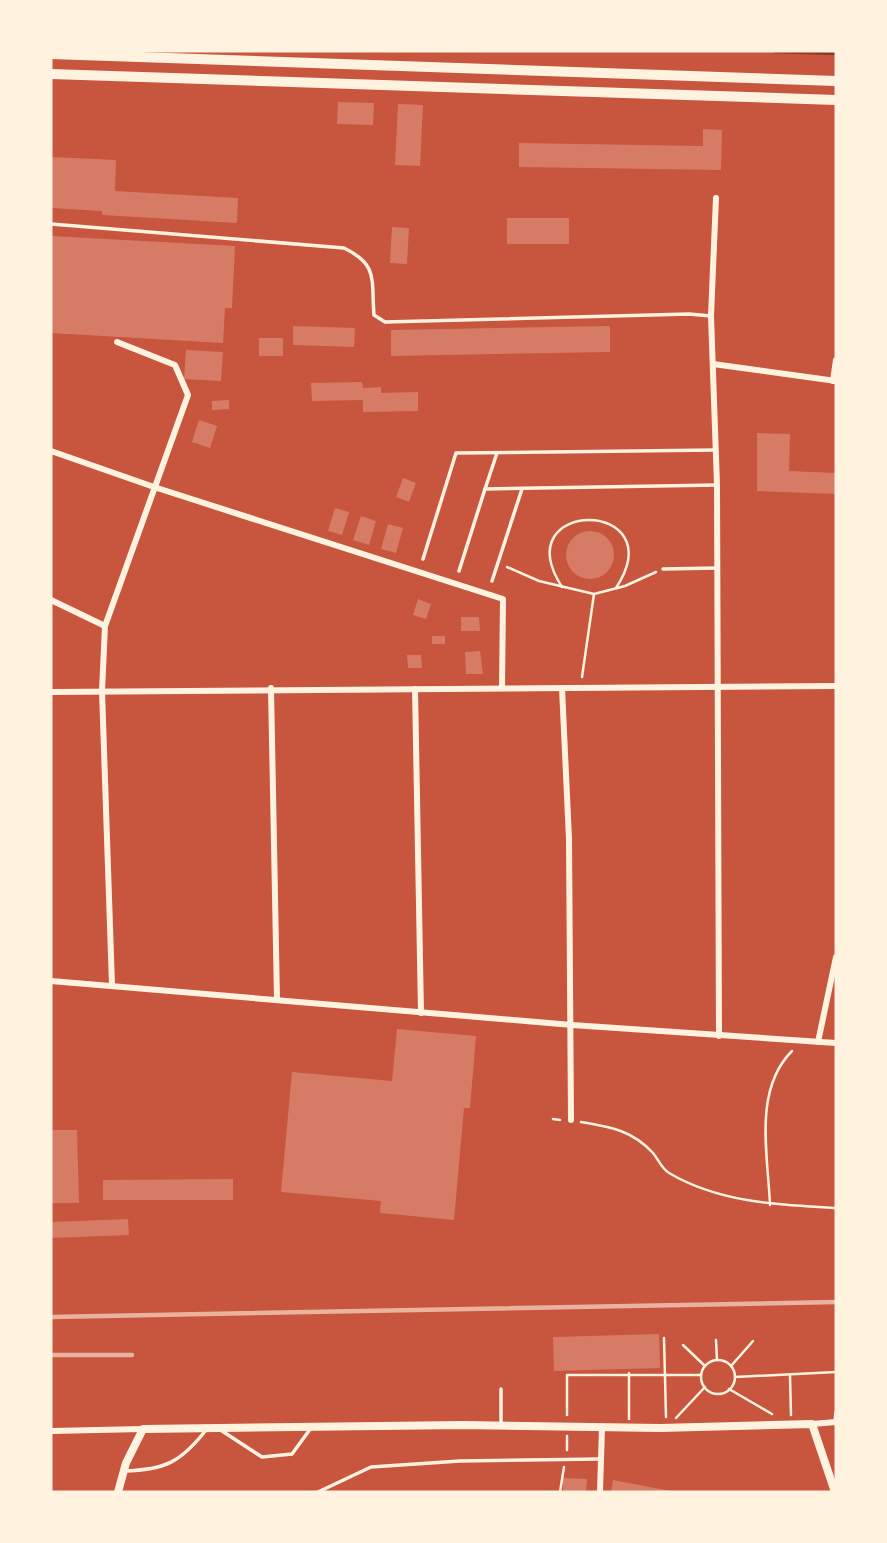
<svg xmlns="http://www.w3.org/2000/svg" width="887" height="1543" font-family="Ubuntu,sans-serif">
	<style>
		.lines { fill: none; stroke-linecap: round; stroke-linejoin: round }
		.stream { stroke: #8f3625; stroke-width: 4.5 }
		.building { fill: #d67c66 }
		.path { stroke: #fff3e0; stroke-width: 2.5 }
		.service { stroke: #fff3e0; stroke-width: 3.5 }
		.minor { stroke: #fff3e0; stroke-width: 6 }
		.tertiary { stroke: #fff3e0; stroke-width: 8 }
		.trunk { stroke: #fff3e0; stroke-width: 10 }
		.rail { stroke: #e9b49f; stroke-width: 4.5 }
	</style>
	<rect width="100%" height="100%" fill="#c8553d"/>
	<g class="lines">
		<polyline class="stream" points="775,51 836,53"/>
	</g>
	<g class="building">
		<polygon points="338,102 374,103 373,125 337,124"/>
		<polygon points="398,104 423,105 420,166 395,165"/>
		<polygon points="703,129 722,130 721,170 519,167 519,143 703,146"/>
		<polygon points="51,157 116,160 115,191 238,198 237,223 102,215 102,211 51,208"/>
		<rect x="507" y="218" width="62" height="26"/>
		<polygon points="392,227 409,228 407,264 390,263"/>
		<polygon points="51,236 235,246 232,308 225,308 223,343 51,333"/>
		<polygon points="293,326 355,328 354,347 293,345"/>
		<polygon points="610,326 610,352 391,356 391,330"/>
		<rect x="259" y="338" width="24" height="18"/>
		<polygon points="186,350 223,352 221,381 184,379"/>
		<polygon points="362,382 363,388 381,387 381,393 418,392 418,411 363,412 363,400 312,401 311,383"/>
		<polygon points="229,400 229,409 212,410 212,401"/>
		<polygon points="199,420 217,426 210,448 192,442"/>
		<polygon points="757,433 790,434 789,471 836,473 836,494 757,491"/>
		<polygon points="403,478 416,483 409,502 396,497"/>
		<polygon points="335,508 349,512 342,535 328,531"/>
		<polygon points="361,516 376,521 369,545 353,540"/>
		<polygon points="388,524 403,528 396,553 381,549"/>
		<circle cx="590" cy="555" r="24"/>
		<polygon points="418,599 431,604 426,619 413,615"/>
		<polygon points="461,617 479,617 480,631 461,631"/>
		<rect x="432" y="636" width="13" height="8"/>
		<polygon points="480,651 483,674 466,674 465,652"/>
		<polygon points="407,655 421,655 422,668 408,668"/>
		<polygon points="397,1029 476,1036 470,1108 464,1108 454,1220 380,1213 381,1201 281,1192 292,1072 392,1081"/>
		<polygon points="51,1130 77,1130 79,1203 51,1203"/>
		<polygon points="233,1179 233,1200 103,1200 103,1180"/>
		<polygon points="128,1219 129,1235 51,1238 51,1222"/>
		<polygon points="659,1334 660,1368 554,1371 553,1337"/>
		<polygon points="563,1478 587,1479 586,1492 563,1492"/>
		<polygon points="613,1480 671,1491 670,1492 611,1492"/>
	</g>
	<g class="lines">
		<g class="path">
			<polyline points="507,567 539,581 594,594"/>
			<path d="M562 587C504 497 675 498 616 588"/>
			<polyline points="582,677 594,594 625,586 656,572"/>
			<polyline points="553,1119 560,1120"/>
			<path d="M581 1122C610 1127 632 1130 653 1153 658 1159 662 1169 669 1173 720 1203 779 1205 836 1208"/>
			<path d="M770 1205C768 1155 753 1090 792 1051"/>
			<polyline points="664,1338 666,1417"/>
			<polyline points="716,1340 717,1360"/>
			<polyline points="683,1345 705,1366"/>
			<circle cx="718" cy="1377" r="17"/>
			<polyline points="731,1366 753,1341"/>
			<polyline points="629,1373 629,1419"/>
			<polyline points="790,1376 791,1415"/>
			<polyline points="735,1377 836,1372"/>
			<polyline points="729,1389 772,1414"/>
			<polyline points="567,1415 567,1375 701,1375"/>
			<polyline points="676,1418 705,1387"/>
			<polyline points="567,1450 567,1436"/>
			<polyline points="560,1492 564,1467"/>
		</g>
		<g class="service">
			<path d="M51 224 344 248C379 265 371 280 374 315L385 322 689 314 711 316"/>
			<polyline points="485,489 497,453"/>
			<polyline points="423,559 456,453 716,450"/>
			<polyline points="663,569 717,568"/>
			<polyline points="459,571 485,489 717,485"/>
			<polyline points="492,581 522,489"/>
			<polyline points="835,1422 836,1412"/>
			<polyline points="501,1425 501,1389"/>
			<polyline points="219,1429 262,1457 292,1454 311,1428"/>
			<path d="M124 1471C165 1470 181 1462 206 1430"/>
			<polyline points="318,1492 371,1467 460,1461 600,1459"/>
		</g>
		<g class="minor">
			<polyline points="716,198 711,316 717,485 719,1036"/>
			<polyline points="713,364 836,381"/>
			<polyline points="833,381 836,360"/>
			<polyline points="51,451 154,487 503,599 502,688"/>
			<polyline points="51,600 105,626"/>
			<polyline points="271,688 277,999"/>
			<polyline points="562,688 569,839 571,1120"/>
			<polyline points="415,689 421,1013"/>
			<polyline points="51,692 836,686"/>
			<polyline points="51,981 572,1025 836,1043"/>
			<polyline points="112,985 102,691 105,626 188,395 175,365 117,342"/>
			<polyline points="818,1042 836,957"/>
			<polyline points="812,1424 836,1422"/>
			<polyline points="51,1431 143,1429"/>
			<polyline points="600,1492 602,1427"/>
		</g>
		<polyline class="tertiary" points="118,1492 126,1463 143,1429 463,1425 660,1428 812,1424 835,1492"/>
		<g class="trunk">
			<polyline points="51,54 836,81"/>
			<polyline points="51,74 836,100"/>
		</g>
		<g class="rail">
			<polyline points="51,1317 836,1302"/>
			<polyline points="51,1355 132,1355"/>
		</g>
	</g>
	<rect width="887" height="1543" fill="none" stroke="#fff3e0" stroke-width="105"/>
</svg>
